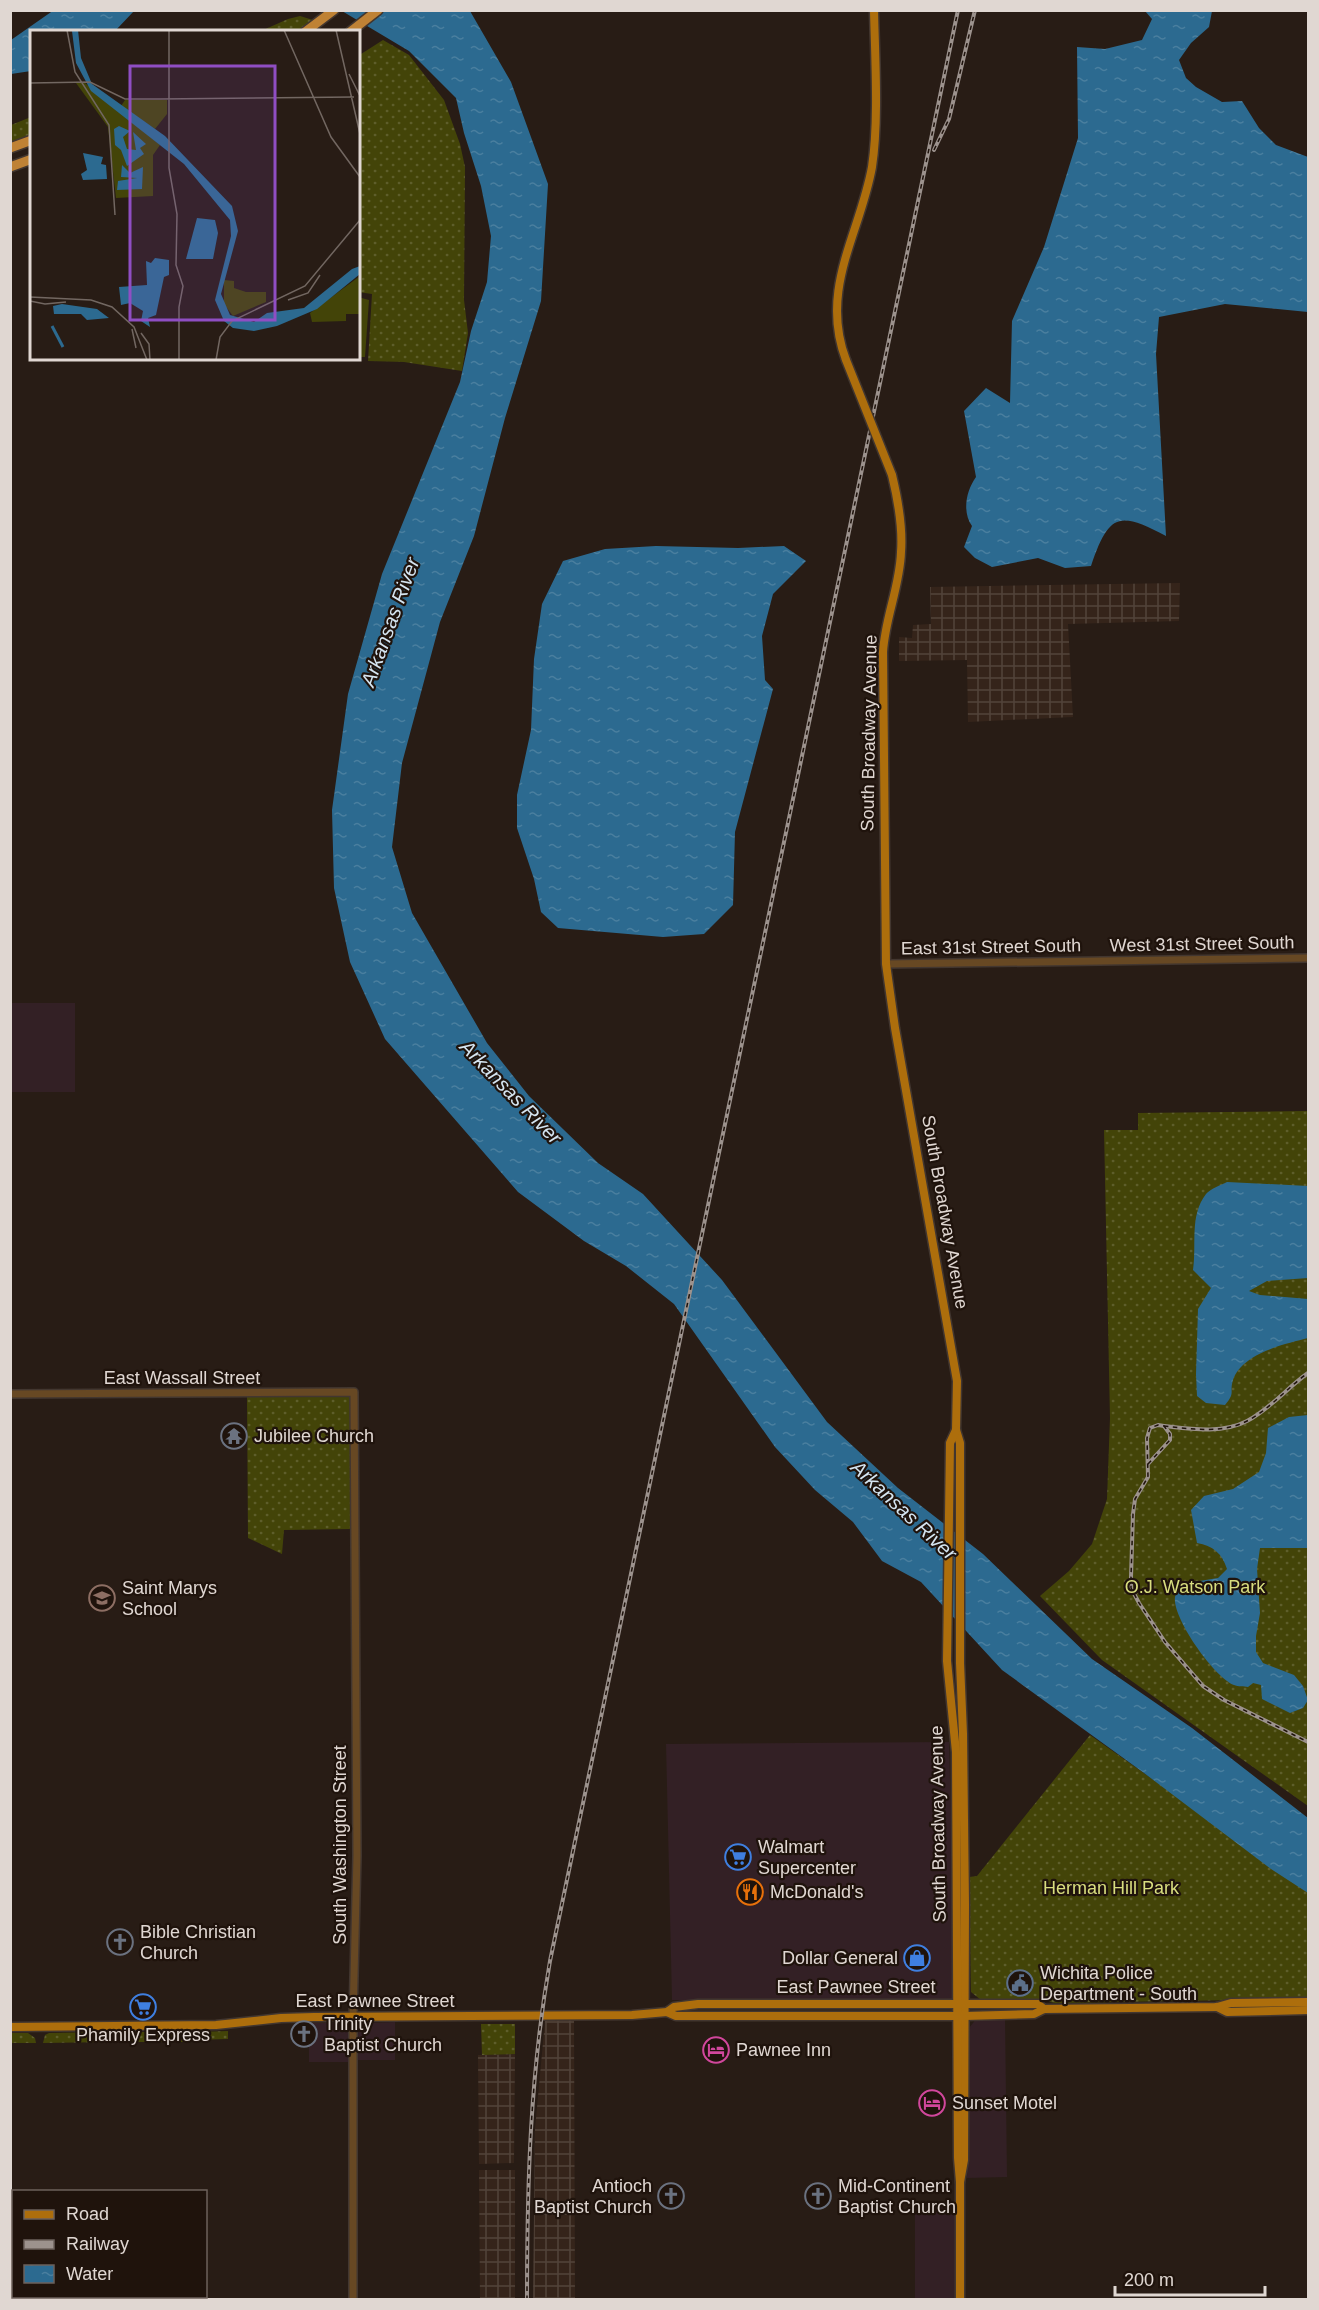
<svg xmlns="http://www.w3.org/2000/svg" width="1319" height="2310" font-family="Helvetica,sans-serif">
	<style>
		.commercial { fill: #332025 }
		.industrial { fill: url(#industrial-grid) }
		.grass { fill: url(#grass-dots) }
		.garden { fill: #434408 }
		.water { fill: url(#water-ripples) }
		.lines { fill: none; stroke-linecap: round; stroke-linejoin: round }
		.minor-casing { stroke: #42362f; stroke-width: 10 }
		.major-casing { stroke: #42362f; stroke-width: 11 }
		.highway-casing { stroke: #42362f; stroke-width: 12 }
		.minor { stroke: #674823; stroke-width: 7 }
		.major { stroke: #ad6e0c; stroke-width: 8 }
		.highway { stroke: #bf8235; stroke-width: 9 }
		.rail-casing { stroke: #9c928d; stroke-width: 4 }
		.rail { stroke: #1f130c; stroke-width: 1.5; stroke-dasharray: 4.5; stroke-linecap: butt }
		.major-bridge-casing { stroke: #42362f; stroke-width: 11; stroke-linecap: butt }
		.major-bridge { stroke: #ad6e0c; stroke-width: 8 }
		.labels { text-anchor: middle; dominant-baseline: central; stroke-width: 4.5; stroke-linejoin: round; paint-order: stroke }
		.street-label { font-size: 18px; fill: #e0d7d2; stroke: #1f130c }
		.poi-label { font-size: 18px; fill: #e0d7d2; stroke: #1f130c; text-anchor: start }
		.park-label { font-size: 18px; fill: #d9de7f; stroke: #1f130c }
		.water-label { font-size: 20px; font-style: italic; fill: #d5e5f1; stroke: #1f130c }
		.inset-river { fill: none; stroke: #2c6a90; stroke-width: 3 }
		.inset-road { fill: none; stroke: #726761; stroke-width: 1.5 }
		.view { fill: #8f4ec3; fill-opacity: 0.15; stroke: #8f4ec3; stroke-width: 3 }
		.inset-edge { fill: none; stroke: #e0d7d2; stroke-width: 3 }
	</style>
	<defs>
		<pattern id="industrial-grid" width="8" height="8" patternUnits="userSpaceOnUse" patternTransform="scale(1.5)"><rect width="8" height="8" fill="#35241a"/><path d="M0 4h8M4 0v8" fill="none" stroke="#52433a"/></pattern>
		<pattern id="grass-dots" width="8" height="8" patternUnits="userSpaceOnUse" patternTransform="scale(1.5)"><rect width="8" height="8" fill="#434408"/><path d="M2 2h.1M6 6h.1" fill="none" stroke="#5e5e2b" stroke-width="1.8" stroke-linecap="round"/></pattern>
		<pattern id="water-ripples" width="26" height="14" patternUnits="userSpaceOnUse" patternTransform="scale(1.5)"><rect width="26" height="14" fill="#2c6a90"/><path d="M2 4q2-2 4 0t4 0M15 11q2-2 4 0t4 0" fill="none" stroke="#4a7f9f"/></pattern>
	</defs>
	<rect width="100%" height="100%" fill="#281c15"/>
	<g class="commercial">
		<rect x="11" y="1003" width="64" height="89"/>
		<polygon points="949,1742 956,2003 672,2000 666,1744"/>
		<polygon points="1005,2017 1007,2177 967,2178 969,2028 977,2018"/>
		<polygon points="395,2022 395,2060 358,2060 358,2034 360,2026 366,2023"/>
		<polygon points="309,2023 342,2023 347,2025 350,2032 350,2062 309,2062"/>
		<rect x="915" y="2204" width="40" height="95"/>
	</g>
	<g class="industrial">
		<polygon points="1180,583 1179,621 1068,624 1073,717 968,722 967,660 899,661 899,637 912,638 913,625 931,624 930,587"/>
		<polygon points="574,2019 575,2299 533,2300 535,2129 545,2021"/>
		<polygon points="515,2054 514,2163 479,2164 478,2055"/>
		<polygon points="479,2170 515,2170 515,2299 480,2299"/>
	</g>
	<g class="grass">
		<polygon points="300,16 313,20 297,31 261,31 288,19"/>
		<polygon points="383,40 409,55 444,100 460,144 465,167 464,300 468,333 462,371 404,362 368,361 372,294 358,292 358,56"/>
		<polygon points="31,117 31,135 11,142 11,125"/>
		<polygon points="1308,1111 1308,1806 1102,1660 1040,1596 1069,1571 1092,1544 1107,1499 1110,1418 1104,1130 1138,1130 1138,1113"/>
		<polygon points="247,1396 349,1397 351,1401 352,1529 284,1530 282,1554 248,1538"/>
		<polygon points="1090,1735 1308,1889 1308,1999 1055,2003 1036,1999 981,2000 971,1992 969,1877 977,1876"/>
		<polygon points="481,2024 515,2024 515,2054 482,2055"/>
		<polygon points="228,2031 228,2039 192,2040 194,2034 198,2032"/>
		<polygon points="103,2032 109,2035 111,2042 43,2043 45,2035 49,2033"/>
		<polygon points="122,2032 181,2032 184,2036 184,2042 117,2042 118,2037"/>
		<polygon points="11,2033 28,2033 35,2038 36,2043 11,2043"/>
	</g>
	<polygon class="garden" points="358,297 369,300 365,357 359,357"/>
	<g class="water">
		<polygon points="54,10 134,10 134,11 115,31 32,32 31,71 11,74 11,40"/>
		<polygon points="342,11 470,11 511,82 548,184 541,301 505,418 474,536 440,622 402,763 392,847 412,913 487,1043 529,1096 598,1163 643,1194 722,1280 827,1422 898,1488 983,1554 1092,1659 1192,1728 1308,1818 1308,1893 1271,1869 1144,1773 1002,1670 921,1582 882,1561 853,1522 815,1490 775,1447 674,1304 626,1266 584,1241 518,1192 385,1039 350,962 334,888 332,810 348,694 382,574 460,382 471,331 487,282 491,236 481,186 464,133 456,98 409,51"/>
		<path d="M1145 11H1212L1209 27 1191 43 1179 60 1186 78 1196 87 1222 102 1242 101 1259 128 1276 145 1308 157V312L1225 304 1159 317 1156 354 1166 536C1119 511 1109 513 1091 566L1065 568 1038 558 992 567 975 558 964 547 972 526C962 512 966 491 976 477L964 411 986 388 1010 403 1012 321 1044 247 1078 138 1077 47 1105 49 1142 40 1152 19Z"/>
		<polygon points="656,546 738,548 784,546 806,561 773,594 762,636 765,680 773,689 735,832 733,905 704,934 663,937 558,928 541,912 534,879 517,828 517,795 531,730 534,659 542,604 563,561 605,549"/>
		<path d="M1227 1182 1308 1186V1278L1267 1281 1249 1291 1260 1295 1308 1299V1338C1285 1344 1242 1353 1233 1380 1229 1393 1236 1392 1225 1405L1206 1403 1197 1396 1196 1374 1198 1309 1211 1288 1193 1270C1197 1245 1189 1216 1206 1194 1210 1189 1221 1185 1227 1182Z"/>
		<path d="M1308 1415V1548H1260L1257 1569 1260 1613 1256 1636V1652L1263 1663 1294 1675 1303 1686 1308 1700 1303 1708 1290 1713 1262 1699 1261 1685 1253 1683 1248 1687C1244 1686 1238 1687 1234 1685 1215 1678 1172 1618 1175 1597 1176 1593 1179 1588 1181 1584L1218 1578 1227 1569C1222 1553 1213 1546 1197 1543L1191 1510 1204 1496 1233 1489 1259 1472 1266 1453 1268 1428 1289 1417Z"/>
	</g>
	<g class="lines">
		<g class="minor-casing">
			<g id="minor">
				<polyline points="886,964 1308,958"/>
				<polyline points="10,1394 354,1392 357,1856 353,2017 353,2300"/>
			</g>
		</g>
		<g class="major-casing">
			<g id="major">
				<path d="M846 360C819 289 860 234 872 167 879 121 875 58 874 10"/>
				<path d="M892 475C898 500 903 526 901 552 900 586 885 618 883 652L886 964 895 1028 957 1381 956 1430 960 1443V1663L963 1734 965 1904 964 2160 960 2182"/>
				<polyline points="956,1430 950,1443 947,1661 956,1752 958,2158 960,2182 960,2300"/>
				<polyline points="1217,2007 1227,2012 1308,2010"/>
				<polyline points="667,2012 676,2016 965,2016 1034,2014 1044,2009 1217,2007 1231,2003 1308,2002"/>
				<polyline points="10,2027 216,2025 281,2018 314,2017 632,2015 667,2012 674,2007 698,2004 1038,2004 1044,2009"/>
			</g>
		</g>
		<g class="highway-casing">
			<g id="highway">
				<polyline points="305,32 334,10"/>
				<polyline points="350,32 378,10"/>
				<polyline points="10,148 32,140"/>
				<polyline points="10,167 32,159"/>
			</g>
		</g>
		<use href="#minor" class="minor"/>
		<use href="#major" class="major"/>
		<use href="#highway" class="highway"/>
		<g class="rail-casing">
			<g id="rail">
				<polyline points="934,150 949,119 975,10"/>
				<path d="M1164 1426C1191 1429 1222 1434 1247 1421 1269 1410 1288 1387 1308 1373"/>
				<polyline points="1148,1464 1170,1440 1170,1434 1164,1426 1158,1425 1150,1428 1147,1438 1148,1477 1135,1499 1133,1514 1131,1577 1131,1588 1139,1603 1165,1642 1203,1686 1224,1700 1308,1742"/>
				<path d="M527 2300C527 2184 530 2075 550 1961L958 10"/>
			</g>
		</g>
		<use href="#rail" class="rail"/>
		<g class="major-bridge-casing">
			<polyline id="major-bridge" points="846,360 892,475"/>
		</g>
		<use href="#major-bridge" class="major-bridge"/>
	</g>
	<defs>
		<g id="temple-ring" transform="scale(1.35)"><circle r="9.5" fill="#1f130c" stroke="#6b7280" stroke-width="1.5"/><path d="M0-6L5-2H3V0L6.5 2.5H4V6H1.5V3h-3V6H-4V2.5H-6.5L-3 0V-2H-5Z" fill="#6b7280"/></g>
		<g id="school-ring" transform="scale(1.35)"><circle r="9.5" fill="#1f130c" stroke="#8d6e63" stroke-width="1.5"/><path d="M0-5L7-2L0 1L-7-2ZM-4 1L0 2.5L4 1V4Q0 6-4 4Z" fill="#8d6e63"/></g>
		<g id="supermarket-ring" transform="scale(1.35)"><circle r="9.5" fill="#1f130c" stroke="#3f7fe0" stroke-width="1.5"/><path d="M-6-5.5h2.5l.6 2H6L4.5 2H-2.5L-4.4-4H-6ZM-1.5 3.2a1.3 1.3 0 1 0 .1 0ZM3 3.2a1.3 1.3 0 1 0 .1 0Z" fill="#3f7fe0"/></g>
		<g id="restaurant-ring" transform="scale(1.35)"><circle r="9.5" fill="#1f130c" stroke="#e8710a" stroke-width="1.5"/><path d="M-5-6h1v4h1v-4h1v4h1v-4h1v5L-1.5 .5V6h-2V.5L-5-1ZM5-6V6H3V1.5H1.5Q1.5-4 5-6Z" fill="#e8710a"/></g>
		<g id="church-ring" transform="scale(1.35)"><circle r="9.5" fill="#1f130c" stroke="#6b7280" stroke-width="1.5"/><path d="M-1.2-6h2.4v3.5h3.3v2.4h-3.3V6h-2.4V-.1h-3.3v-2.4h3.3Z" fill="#6b7280"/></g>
		<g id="shop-ring" transform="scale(1.35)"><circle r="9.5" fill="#1f130c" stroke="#3f7fe0" stroke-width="1.5"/><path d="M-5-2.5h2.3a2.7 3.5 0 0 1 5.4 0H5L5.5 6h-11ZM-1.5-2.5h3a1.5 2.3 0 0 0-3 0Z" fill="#3f7fe0"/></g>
		<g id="civic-ring" transform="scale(1.35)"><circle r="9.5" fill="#1f130c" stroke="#5c6f8a" stroke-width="1.5"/><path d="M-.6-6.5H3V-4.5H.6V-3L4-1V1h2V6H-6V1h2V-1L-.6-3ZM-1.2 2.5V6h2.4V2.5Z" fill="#5c6f8a"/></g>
		<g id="hotel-ring" transform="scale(1.35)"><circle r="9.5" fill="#1f130c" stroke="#d1479c" stroke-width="1.5"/><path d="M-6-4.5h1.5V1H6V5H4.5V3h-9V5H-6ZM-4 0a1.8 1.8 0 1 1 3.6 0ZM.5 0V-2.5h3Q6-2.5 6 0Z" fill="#d1479c"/></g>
	</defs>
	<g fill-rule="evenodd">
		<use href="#temple-ring" x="234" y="1436"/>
		<use href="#school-ring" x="102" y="1598"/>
		<use href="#supermarket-ring" x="738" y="1857"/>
		<use href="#restaurant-ring" x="750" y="1892"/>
		<use href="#church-ring" x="120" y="1942"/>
		<use href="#shop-ring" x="917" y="1958"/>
		<use href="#civic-ring" x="1020" y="1983"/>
		<use href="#supermarket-ring" x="143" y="2007"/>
		<use href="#church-ring" x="304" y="2034"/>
		<use href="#hotel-ring" x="716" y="2050"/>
		<use href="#hotel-ring" x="932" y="2103"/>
		<use href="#church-ring" x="671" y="2196"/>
		<use href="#church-ring" x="818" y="2196"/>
	</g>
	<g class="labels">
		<g class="street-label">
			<text transform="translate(869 733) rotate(-89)">South Broadway Avenue</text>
			<text transform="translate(1202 944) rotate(-1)">West 31st Street South</text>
			<text transform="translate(991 947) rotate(-1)">East 31st Street South</text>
			<text transform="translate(945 1212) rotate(80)">South Broadway Avenue</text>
			<text x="182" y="1378">East Wassall Street</text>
			<text transform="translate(938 1824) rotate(-91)">South Broadway Avenue</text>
			<text transform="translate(340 1845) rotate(-90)">South Washington Street</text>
			<text x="856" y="1987">East Pawnee Street</text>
			<text x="375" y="2001">East Pawnee Street</text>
		</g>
		<g class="poi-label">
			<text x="254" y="1436">Jubilee Church</text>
			<text x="122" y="1588">Saint Marys<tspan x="122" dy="21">School</tspan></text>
			<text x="758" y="1847">Walmart<tspan x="758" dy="21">Supercenter</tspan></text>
			<text x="770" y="1892">McDonald's</text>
			<text x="140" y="1932">Bible Christian<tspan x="140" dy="21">Church</tspan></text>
			<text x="898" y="1958" text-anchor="end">Dollar General</text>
			<text x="1040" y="1973">Wichita Police<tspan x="1040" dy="21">Department - South</tspan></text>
			<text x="324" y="2024">Trinity<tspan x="324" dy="21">Baptist Church</tspan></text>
			<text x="143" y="2035" text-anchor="middle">Phamily Express</text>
			<text x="736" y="2050">Pawnee Inn</text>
			<text x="952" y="2103">Sunset Motel</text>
			<text x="652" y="2186" text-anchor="end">Antioch<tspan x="652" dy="21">Baptist Church</tspan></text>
			<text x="838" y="2186">Mid-Continent<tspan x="838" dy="21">Baptist Church</tspan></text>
		</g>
		<g class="park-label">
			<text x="1195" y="1587">O.J. Watson Park</text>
			<text x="1111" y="1888">Herman Hill Park</text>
		</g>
		<g class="water-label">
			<text transform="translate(390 622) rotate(-70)">Arkansas River</text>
			<text transform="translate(511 1092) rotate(46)">Arkansas River</text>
			<text transform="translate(904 1510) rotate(43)">Arkansas River</text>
		</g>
	</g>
	<g transform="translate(30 30)">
		<rect width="330" height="330" fill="#281c15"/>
		<path d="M46 53H55L130 115 123 125V166L86 168 78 97ZM95 70H137V84L125 99 91 76ZM330 246V284H316V291L282 292 280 283ZM194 250 204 251V258L216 262H236V272L203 286 194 274Z" fill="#434408"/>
		<path d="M48 0 51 28 62 54 135 106 202 176 208 201 191 264 200 285 224 292 237 283 274 278 322 239 330 236V244L287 279 247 296 224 301 203 298 194 291 185 270 201 206 200 190 154 134 61 61 46 33 42 1ZM89 96 100 101 93 107 97 119 106 120 103 102 116 114 110 118 114 124 97 136 91 120 85 115 84 99ZM53 123 73 127 71 134 76 135 77 149 53 150 51 144 57 140ZM92 135 100 143 113 137 112 159 87 160 88 151 107 148 91 147ZM167 188 185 190 188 203 183 229H156ZM125 228 139 230V245L134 247 126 285 118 288 120 297 111 291 113 281 100 273 91 275 89 257 117 255 116 231 121 233ZM32 274 67 279 79 288 57 290 51 284H24L23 276Z" fill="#2c6a90"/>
		<path class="inset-river" d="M22 296 33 317"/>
		<path class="inset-road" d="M37 0 45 42 79 95 85 185M139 0V51M254 0 301 107 330 147M306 0 330 104M319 44 330 66M139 50V138L147 184 146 235 153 256 149 277V330M0 53 60 52 95 69H111M109 69H132M130 69 324 67M0 267 61 270 82 277 104 297 117 330M258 270 278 263 290 245M0 271 15 274 36 272M102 299 106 318M111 303 119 314 120 330M186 330 190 307 202 291 275 256 330 190"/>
		<path class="view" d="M100 36H245V290H100Z"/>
		<rect width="330" height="330" class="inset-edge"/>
	</g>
	<rect width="1319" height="2310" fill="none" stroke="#e0d7d2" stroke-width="24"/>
	<rect x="12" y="2190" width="195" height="108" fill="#1f130c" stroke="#6c615b" stroke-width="1.5"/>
	<rect x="24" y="2210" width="30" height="9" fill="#ad6e0c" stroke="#6c615b" stroke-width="1.5"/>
	<text x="66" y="2220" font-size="18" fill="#e0d7d2">Road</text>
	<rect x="24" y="2240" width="30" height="9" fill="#9c928d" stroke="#6c615b" stroke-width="1.5"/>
	<text x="66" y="2250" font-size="18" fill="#e0d7d2">Railway</text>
	<rect x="24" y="2265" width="30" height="18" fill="url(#water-ripples)" stroke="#6c615b" stroke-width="1.5"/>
	<text x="66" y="2280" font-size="18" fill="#e0d7d2">Water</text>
	<path d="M1115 2286v9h150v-9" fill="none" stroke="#e0d7d2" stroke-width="3"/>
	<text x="1124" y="2286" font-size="18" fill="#e0d7d2" stroke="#1f130c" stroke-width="4.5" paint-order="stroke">200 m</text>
</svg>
